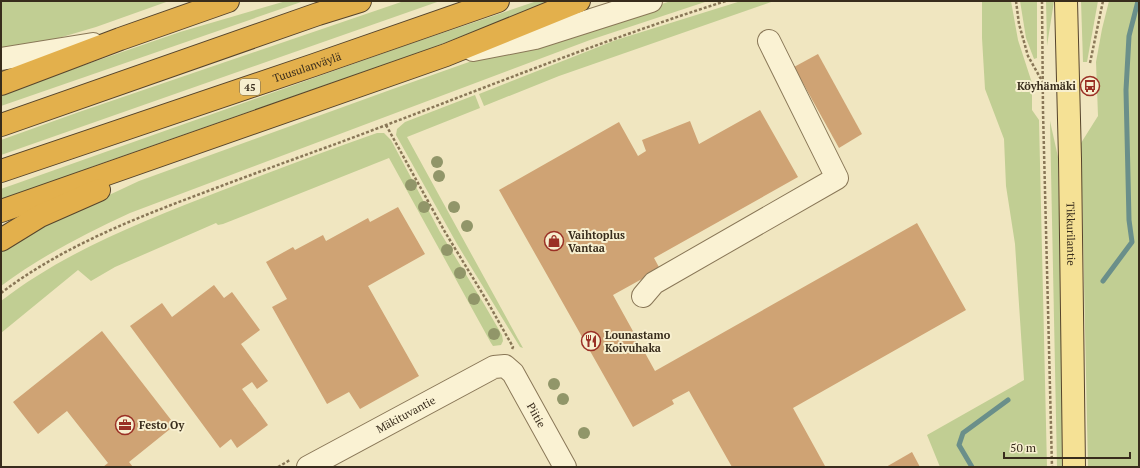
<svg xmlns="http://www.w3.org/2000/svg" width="1140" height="468" font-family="'PT Serif',serif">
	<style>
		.green { fill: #c1ce93 }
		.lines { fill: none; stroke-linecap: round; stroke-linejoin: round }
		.stream { stroke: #6a8f8a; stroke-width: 5 }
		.building { fill: #cfa374 }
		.minor-casing { stroke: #897757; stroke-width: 24 }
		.major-casing { stroke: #56442c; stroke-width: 24 }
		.highway-casing { stroke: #56442c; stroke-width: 24 }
		.path { stroke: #897757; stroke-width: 2.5; stroke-dasharray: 3 2; stroke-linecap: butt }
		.minor { stroke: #faf2d3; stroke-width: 22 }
		.major { stroke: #f5e195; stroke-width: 22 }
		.highway { stroke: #e3b04c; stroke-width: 22 }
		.tree { fill: #919669 }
		.labels { text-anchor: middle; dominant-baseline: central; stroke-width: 4; stroke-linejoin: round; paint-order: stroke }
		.shield { fill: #f7efcf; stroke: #716652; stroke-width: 1 }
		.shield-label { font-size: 10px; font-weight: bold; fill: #382c1c }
		.street-label { font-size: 11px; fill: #382c1c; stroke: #f7efcf }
		.poi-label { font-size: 11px; font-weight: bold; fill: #382c1c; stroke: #f7efcf; text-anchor: start }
	</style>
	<rect width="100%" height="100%" fill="#f0e6c0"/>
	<g class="green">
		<polygon points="1,1 169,1 96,27 1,55"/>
		<polygon points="286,1 304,1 1,106 1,96 67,71 180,32"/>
		<polygon points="404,1 440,1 1,155 1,140 79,112"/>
		<polygon points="537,1 552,1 434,47 94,166 1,201 1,189 404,46"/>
		<path d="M671 1H708L590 40 130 213C85 234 41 256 1 286V251L43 226 139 181 390 90 469 62 570 34Z"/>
		<polygon points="741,1 774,1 559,76 484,106 479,94 616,40"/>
		<polygon points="982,1 1011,1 1018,40 1032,83 1032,110 1039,120 1047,467 940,467 927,435 1024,380 1015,244 1006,186 1004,139 985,89 982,38"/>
		<polygon points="1020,1 1037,1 1037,58 1034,59 1026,38"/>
		<polygon points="1046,1 1054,1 1047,46"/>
		<polygon points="1081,1 1098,1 1087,62 1083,62"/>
		<polygon points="1109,1 1139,1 1139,467 1088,467 1081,143 1098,116 1096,62 1102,29"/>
		<polygon points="475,95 480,108 407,137 523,348 520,347 457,244 396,135 397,129 405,122"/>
		<polygon points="1050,121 1058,157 1064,467 1057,467"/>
		<path d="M377 133H384L391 140 440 232 484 304 502 335 503 341 501 345 493 346 491 343 389 158 223 224 218 225 216 223 115 267 91 281 78 270 1 333V301C67 250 146 220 223 190 274 171 325 151 377 133Z"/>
	</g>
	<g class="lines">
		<g class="stream">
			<polyline points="1103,281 1132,242 1129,220 1126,90 1129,36 1138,1"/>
			<polyline points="972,467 959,445 963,433 1008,400"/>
		</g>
	</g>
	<g class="building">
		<polygon points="818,54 862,134 839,148 794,67"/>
		<polygon points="760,110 798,177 654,258 660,269 613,295 655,371 917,223 966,310 793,408 825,466 823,467 732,467 689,391 672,400 674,404 633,427 499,190 619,122 638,156 646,151 642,140 690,121 699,144"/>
		<polygon points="398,207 425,254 368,286 419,376 360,409 349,392 327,404 272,307 287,299 266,262 293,247 295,250 323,235 326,241 368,218 370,222"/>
		<polygon points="214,285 224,298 232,292 260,330 241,344 268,381 257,389 252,382 242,389 268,425 237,448 231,439 220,448 130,326 162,303 172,317"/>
		<polygon points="102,331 175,425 129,462 133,467 103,467 108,463 67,411 38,434 13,402"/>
		<polygon points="912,452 920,467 886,467"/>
	</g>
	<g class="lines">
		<g class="minor-casing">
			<g id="minor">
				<polyline points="473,50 535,38 651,1"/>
				<polyline points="1,59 93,44"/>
				<polyline points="643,296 654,283 837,178 769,41"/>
				<path id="s1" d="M308 467 494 367 505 366 513 373 565 467"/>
			</g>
		</g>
		<g class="major-casing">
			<g id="major">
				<path id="s2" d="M1066 1 1070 159 1074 467"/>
			</g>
		</g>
		<g class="highway-casing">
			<g id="highway">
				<polyline points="1,84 120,39 228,1"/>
				<polyline points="1,125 318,14 360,1"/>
				<path id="s3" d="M1 171 314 65 498 1"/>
				<polyline points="1,211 446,55 579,1"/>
				<polyline points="1,240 40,216 99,190"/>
			</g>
		</g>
		<g class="path">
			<polyline points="1016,1 1019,24 1028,56 1042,81"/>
			<polyline points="1042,1 1043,111 1052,467"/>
			<polyline points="1090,63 1103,1"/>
			<polyline points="386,125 445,232 487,301 513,347 512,349"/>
			<path d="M1 293C63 246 136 218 208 191 253 174 297 158 341 142 470 94 596 42 726 1"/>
			<polyline points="278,467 290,460"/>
		</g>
		<use href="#minor" class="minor"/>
		<use href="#major" class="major"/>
		<use href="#highway" class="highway"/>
	</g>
	<g class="tree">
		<circle cx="437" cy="162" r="6"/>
		<circle cx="439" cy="176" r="6"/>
		<circle cx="411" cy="185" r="6"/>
		<circle cx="424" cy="207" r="6"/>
		<circle cx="454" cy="207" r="6"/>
		<circle cx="467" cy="226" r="6"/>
		<circle cx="447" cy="250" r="6"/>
		<circle cx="460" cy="273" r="6"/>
		<circle cx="474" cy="299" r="6"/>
		<circle cx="494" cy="334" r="6"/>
		<circle cx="554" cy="384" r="6"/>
		<circle cx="563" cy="399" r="6"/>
		<circle cx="584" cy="433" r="6"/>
	</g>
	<defs>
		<g id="bus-ring" transform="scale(1)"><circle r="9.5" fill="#f7efcf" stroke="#9a3025" stroke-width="1.5"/><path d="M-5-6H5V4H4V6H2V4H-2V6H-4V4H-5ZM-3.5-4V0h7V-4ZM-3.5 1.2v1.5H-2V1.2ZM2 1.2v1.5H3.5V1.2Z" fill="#9a3025"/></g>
		<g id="shop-ring" transform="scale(1)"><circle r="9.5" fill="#f7efcf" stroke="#9a3025" stroke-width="1.5"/><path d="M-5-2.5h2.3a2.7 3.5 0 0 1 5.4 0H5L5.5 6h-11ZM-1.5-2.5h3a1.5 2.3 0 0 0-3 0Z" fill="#9a3025"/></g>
		<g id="restaurant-ring" transform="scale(1)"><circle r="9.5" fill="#f7efcf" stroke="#9a3025" stroke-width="1.5"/><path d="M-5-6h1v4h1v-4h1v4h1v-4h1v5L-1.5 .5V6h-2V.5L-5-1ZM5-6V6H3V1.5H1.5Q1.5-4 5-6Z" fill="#9a3025"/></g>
		<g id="office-ring" transform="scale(1)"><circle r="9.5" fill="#f7efcf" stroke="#9a3025" stroke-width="1.5"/><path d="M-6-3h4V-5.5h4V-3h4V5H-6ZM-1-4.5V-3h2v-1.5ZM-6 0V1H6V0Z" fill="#9a3025"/></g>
	</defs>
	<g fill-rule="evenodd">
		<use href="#bus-ring" x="1090" y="86"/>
		<use href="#shop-ring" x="554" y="241"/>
		<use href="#restaurant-ring" x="591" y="341"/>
		<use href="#office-ring" x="125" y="425"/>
	</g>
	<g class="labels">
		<rect class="shield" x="240" y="79" width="20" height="16" rx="3"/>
		<g class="shield-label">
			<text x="250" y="87">45</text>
		</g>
		<g class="street-label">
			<text stroke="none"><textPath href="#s3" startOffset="323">Tuusulanväylä</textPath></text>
			<text stroke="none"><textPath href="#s2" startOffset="233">Tikkurilantie</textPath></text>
			<text stroke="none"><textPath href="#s1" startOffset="111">Mäkituvantie</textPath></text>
			<text stroke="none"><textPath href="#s1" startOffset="281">Piitie</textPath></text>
		</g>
		<g class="poi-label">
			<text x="1076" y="86" text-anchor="end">Köyhämäki</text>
			<text x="568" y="235">Vaihtoplus<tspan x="568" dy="13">Vantaa</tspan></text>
			<text x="605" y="335">Lounastamo<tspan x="605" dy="13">Koivuhaka</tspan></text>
			<text x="139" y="425">Festo Oy</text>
		</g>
	</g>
	<rect width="1140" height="468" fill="none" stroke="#382c1c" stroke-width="4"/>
	<path d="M1004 452v6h126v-6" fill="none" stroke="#382c1c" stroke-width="2"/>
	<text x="1010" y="452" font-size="12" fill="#382c1c" stroke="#f7efcf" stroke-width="3" paint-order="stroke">50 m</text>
</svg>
